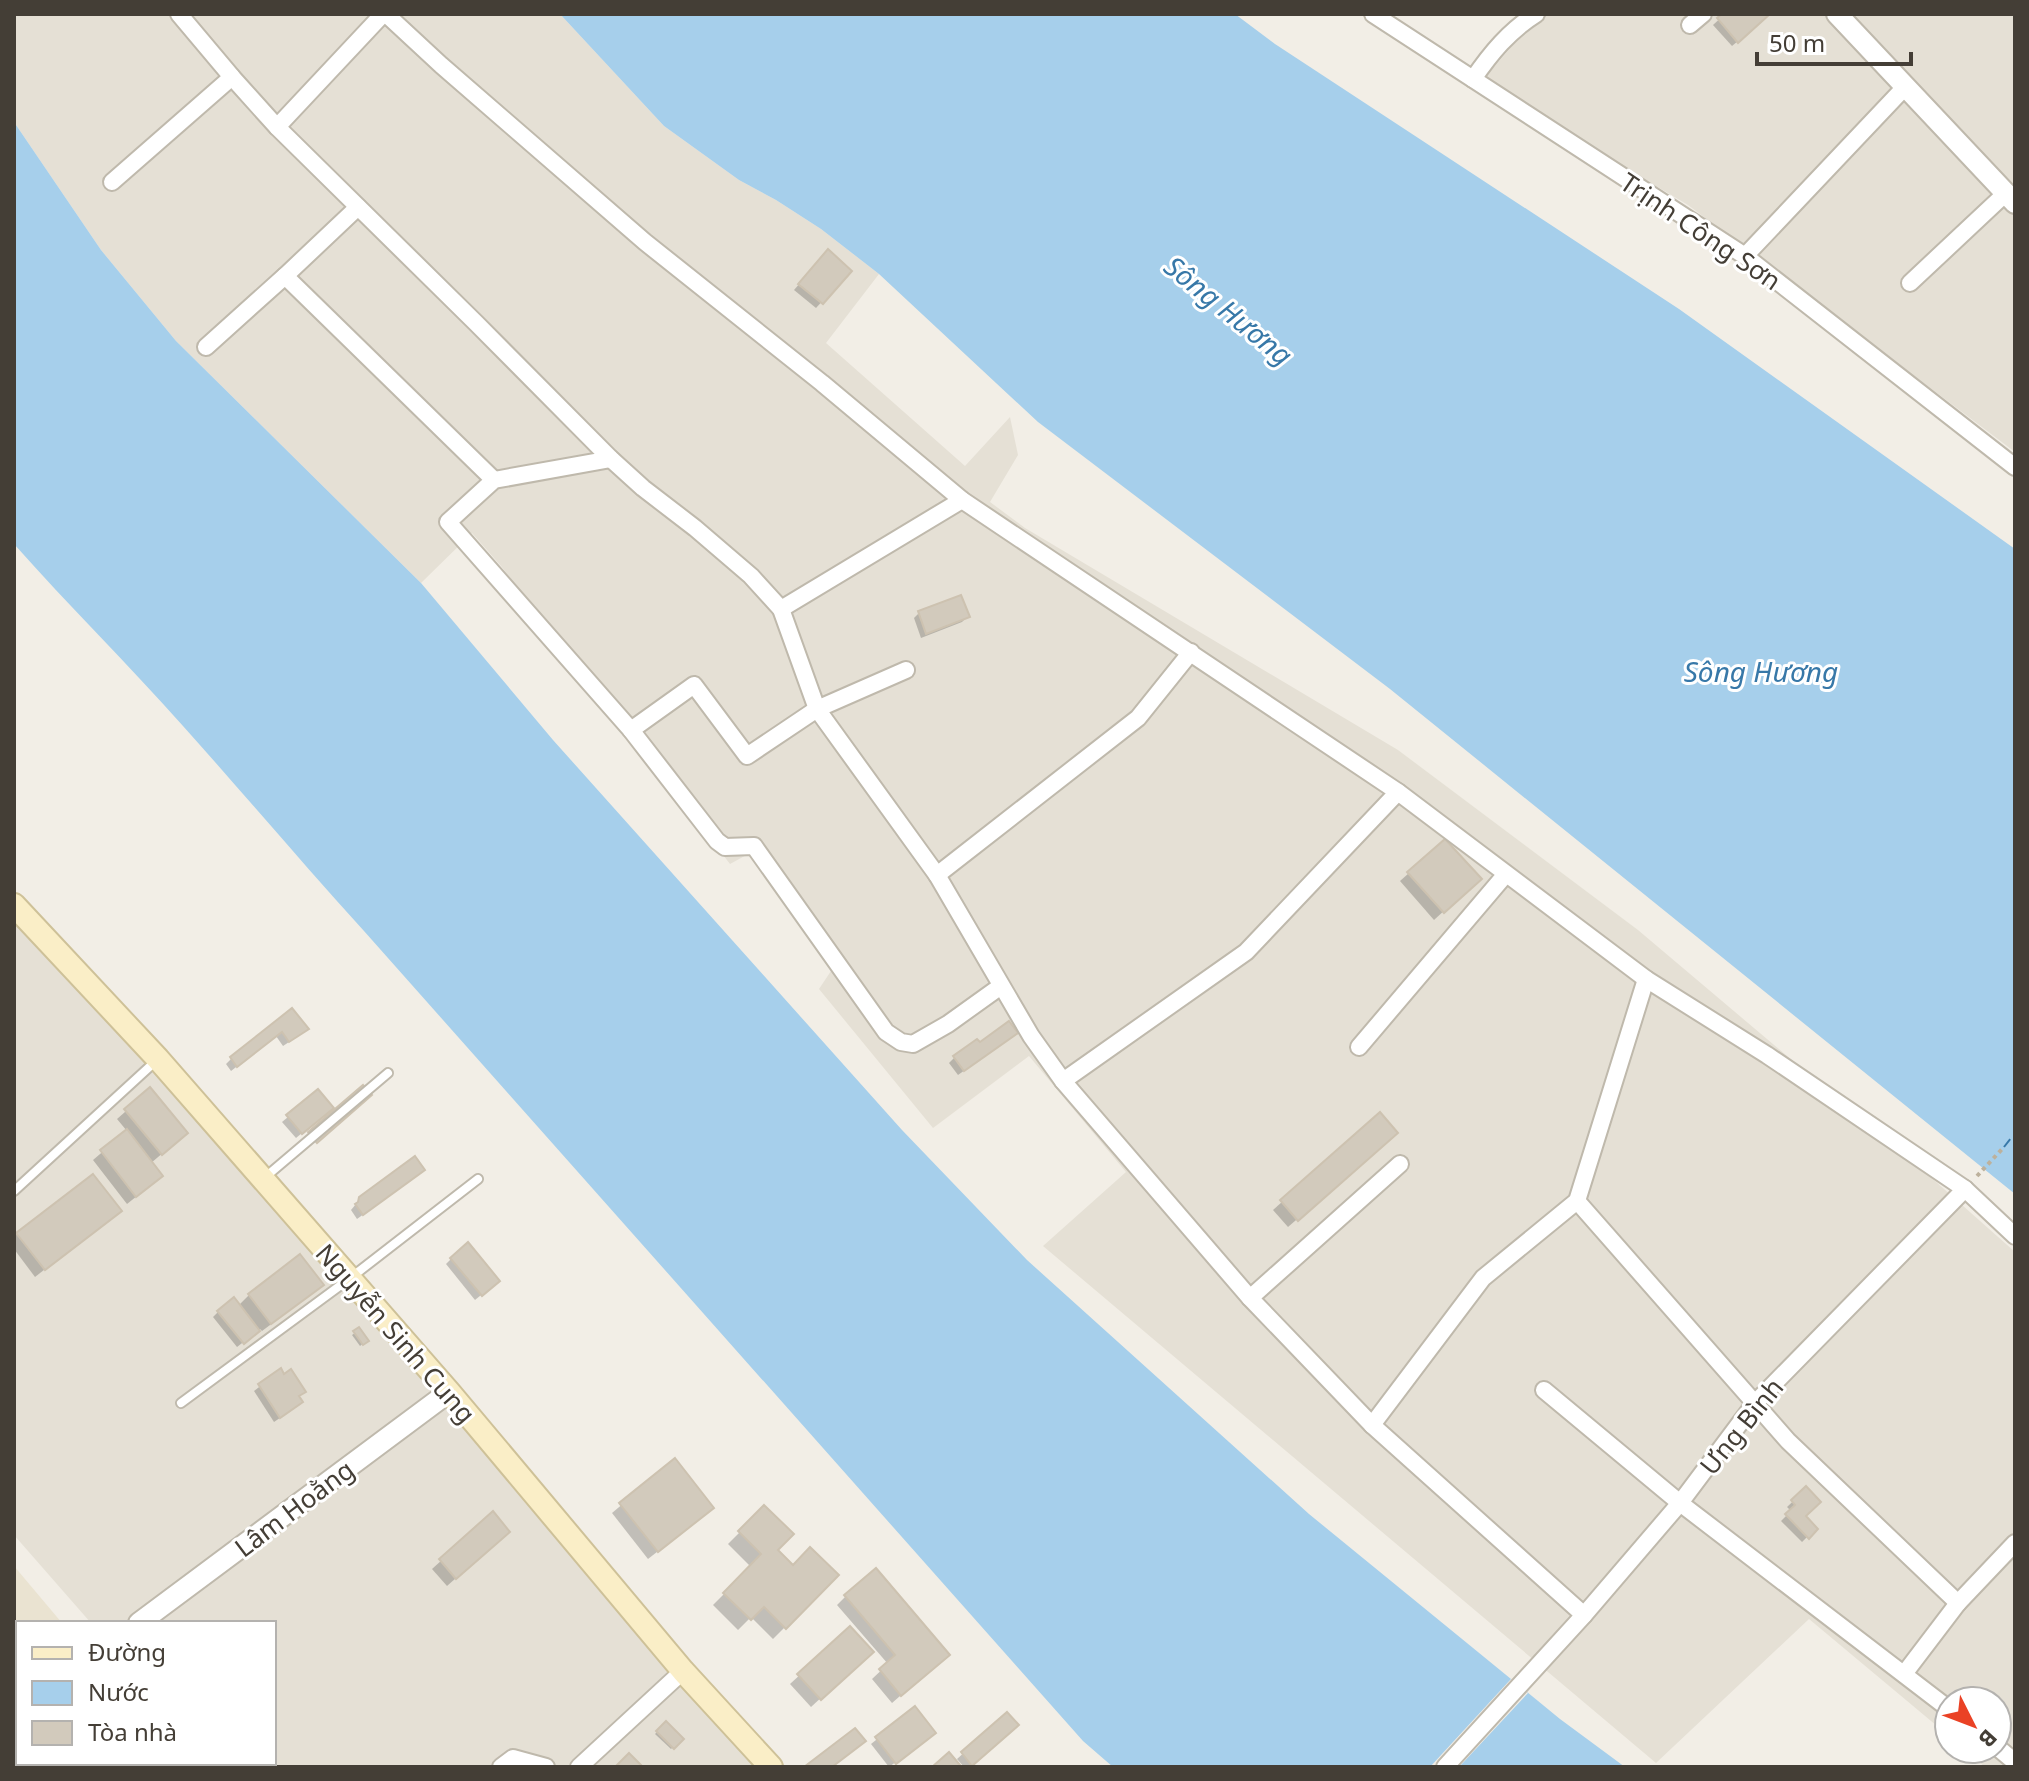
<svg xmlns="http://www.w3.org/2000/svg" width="2029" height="1781" font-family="'Noto Sans',sans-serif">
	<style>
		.residential { fill: #e5e0d5 }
		.education { fill: #eae3d1 }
		.water { fill: #a6cfeb }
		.pier { fill: #f2eee6 }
		.shadow { fill: #0003 }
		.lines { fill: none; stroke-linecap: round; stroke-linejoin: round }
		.ferry { stroke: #3778a8; stroke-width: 2; stroke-dasharray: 10 8; stroke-linecap: butt }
		.building { fill: #d2cabc; stroke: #cdc2b0; stroke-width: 2 }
		.service-casing { stroke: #bfb9ac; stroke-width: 12 }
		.minor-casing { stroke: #bfb9ac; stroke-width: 20 }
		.tertiary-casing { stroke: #bfb9ac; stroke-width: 24 }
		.secondary-casing { stroke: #cec198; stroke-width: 26 }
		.path { stroke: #bdb19c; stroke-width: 4; stroke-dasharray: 4 4; stroke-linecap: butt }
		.service { stroke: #fff; stroke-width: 8 }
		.minor { stroke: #fff; stroke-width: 16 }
		.tertiary { stroke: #fff; stroke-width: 20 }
		.secondary { stroke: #faeec7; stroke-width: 22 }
		.labels { text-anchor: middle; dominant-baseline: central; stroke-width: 6; stroke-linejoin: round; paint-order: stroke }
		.street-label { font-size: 26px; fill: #443e36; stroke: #fff }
		.water-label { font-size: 28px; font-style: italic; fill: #3778a8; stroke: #fff }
	</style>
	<rect width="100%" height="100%" fill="#f2eee6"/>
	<g class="residential">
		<polygon points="14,14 560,14 664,126 739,180 776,200 821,229 879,274 826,343 965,466 1010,417 1018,455 990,502 1025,528 1398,750 1638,930 1935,1181 2015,1252 2015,1767 1985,1767 1964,1749 1997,1749 1997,1701 1949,1701 1949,1736 1809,1619 1656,1763 1043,1246 1126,1172 1029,1056 933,1128 819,989 833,968 752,852 730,864 501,566 472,533 421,583 176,341 101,250 14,122"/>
		<polygon points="1523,14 2015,14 2015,452 1688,205 1481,82 1532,23"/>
		<polygon points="14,898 771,1767 14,1767 14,1737 18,1733 18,1763 274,1763 274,1623 91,1623 14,1535"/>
	</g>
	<polygon class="education" points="14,1566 62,1623 18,1623 18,1677 14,1680"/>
	<g class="water">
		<polygon points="560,14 1235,14 1275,44 1679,309 2015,549 2015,1194 1390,689 1038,422 879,274 821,229 776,200 739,180 664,126"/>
		<path d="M14 122 101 250 176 341 421 583 553 740 902 1130 1027 1260 1309 1514 1560 1719 1625 1767H1113L1083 1741 364 931C303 864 244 794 183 726 128 664 69 606 14 544Z"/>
	</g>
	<polygon class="pier" points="1511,1679 1528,1693 1459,1767 1430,1767"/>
	<g class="shadow">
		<polygon points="1725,14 1763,20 1732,46 1713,25"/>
		<polygon points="823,257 850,271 816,308 794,290"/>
		<polygon points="919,613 967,617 962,622 921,638 914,618"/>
		<polygon points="1409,873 1470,887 1434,920 1400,881"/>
		<polygon points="292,1011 301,1034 283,1046 276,1036 231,1071 226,1064 231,1059"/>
		<polygon points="1010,1038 958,1075 949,1063 955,1057 979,1045"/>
		<polygon points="150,1090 177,1141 151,1163 152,1184 127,1204 93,1160 127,1131 117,1119"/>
		<polygon points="326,1113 296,1138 282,1122 288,1117"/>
		<polygon points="1379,1115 1387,1141 1288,1227 1273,1210"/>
		<polygon points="417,1175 357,1219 351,1210 361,1198"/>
		<polygon points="119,1211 35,1277 14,1249 14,1238 17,1234"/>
		<polygon points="451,1259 492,1286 475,1300 446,1264"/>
		<polygon points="313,1293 262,1331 260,1329 237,1347 213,1317 218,1312 238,1306 249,1295"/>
		<polygon points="359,1330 366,1341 360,1346 352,1335"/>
		<polygon points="280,1371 298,1397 296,1407 274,1422 254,1391"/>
		<polygon points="674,1461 703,1516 648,1559 612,1513"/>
		<polygon points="1806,1489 1803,1516 1815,1529 1802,1542 1781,1521 1791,1511 1787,1507"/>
		<polygon points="764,1508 775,1550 793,1567 837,1575 773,1639 751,1617 738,1630 713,1605 751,1567 728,1544"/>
		<polygon points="493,1514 499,1540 447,1586 432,1569"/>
		<polygon points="846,1596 938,1663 892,1703 872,1679 888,1664 837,1605"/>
		<polygon points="850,1629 862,1660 811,1707 790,1684"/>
		<polygon points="915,1709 928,1738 889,1767 871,1744"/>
		<polygon points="1007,1714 1011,1730 969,1767 964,1767 957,1759"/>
		<polygon points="666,1723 681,1739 671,1749 655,1734"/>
	</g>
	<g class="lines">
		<polyline class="ferry" points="2004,1147 2015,1133"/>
	</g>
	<g class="building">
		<polygon points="1722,14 1770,14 1738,43 1717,18"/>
		<polygon points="828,249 852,271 823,304 798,284"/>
		<polygon points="961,595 970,617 926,634 918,611"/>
		<polygon points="1445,839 1482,879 1444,913 1407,872"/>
		<polygon points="292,1008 309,1029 289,1042 282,1032 237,1067 230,1057"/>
		<polygon points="1009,1021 1018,1033 964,1071 953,1056 977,1039 980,1042"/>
		<polygon points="363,1085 372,1095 317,1143 308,1132"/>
		<polygon points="150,1087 188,1133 162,1155 124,1109"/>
		<polygon points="318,1089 334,1108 302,1134 286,1115"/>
		<polygon points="1380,1112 1398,1133 1298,1221 1280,1200"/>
		<polygon points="127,1129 163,1176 136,1197 100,1150"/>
		<polygon points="415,1156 425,1170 363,1215 355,1204 358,1202 359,1197"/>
		<polygon points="93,1174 122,1211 45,1270 16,1233"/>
		<polygon points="468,1242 500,1281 482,1296 450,1258"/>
		<polygon points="300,1254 324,1285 271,1324 248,1294"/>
		<polygon points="234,1297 260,1331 244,1344 217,1311"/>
		<polygon points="359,1327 369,1341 363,1345 353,1331"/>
		<polygon points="281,1368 284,1374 291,1369 306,1392 299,1396 303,1402 280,1418 258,1384"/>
		<polygon points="675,1458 714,1508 658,1552 619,1503"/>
		<polygon points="1806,1486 1821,1502 1806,1516 1818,1529 1809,1539 1785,1514 1795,1505 1791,1500"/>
		<polygon points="764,1505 794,1534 778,1550 793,1565 810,1547 839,1575 786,1629 764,1607 751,1620 723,1593 761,1554 738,1531"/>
		<polygon points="493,1511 510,1532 456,1579 439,1559"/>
		<polygon points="876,1568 950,1655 901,1696 879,1669 895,1655 844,1595"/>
		<polygon points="850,1626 874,1652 821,1700 797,1674"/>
		<polygon points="915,1706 936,1733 896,1764 875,1737"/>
		<polygon points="1007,1712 1019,1725 972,1766 961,1752"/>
		<polygon points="666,1721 684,1739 674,1749 656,1731"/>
		<polygon points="855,1728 866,1741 832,1767 804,1767"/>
		<polygon points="949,1752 960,1765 958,1767 932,1767"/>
		<polygon points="629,1753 643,1767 615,1767"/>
	</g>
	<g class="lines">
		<g class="service-casing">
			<g id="service">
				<polyline points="263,1179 388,1073"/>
				<polyline points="14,1191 158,1059"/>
				<polyline points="181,1403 349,1279 478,1179"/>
			</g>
		</g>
		<g class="minor-casing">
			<g id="minor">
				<polyline points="179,14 232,77 277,127 476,323 611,459 643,488 695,528 751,576 781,609 817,709 937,875 1031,1036 1063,1081 1250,1298 1372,1425 1584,1615"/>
				<polyline points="386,14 441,65 645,242 822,383 962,500 1398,792 1646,979 1767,1055 1965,1189 2015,1236"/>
				<polyline points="1373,14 1745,256 2015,467"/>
				<polyline points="1690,25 1703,14"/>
				<path d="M1473 79C1491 53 1509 31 1536 14"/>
				<polyline points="277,127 383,14"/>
				<polyline points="112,182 232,77"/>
				<polyline points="1745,256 1905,87"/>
				<polyline points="285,276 494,480"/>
				<polyline points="1910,283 2006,193"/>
				<polyline points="206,347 285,276 358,207"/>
				<polyline points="611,459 494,480 448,522 631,730 717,841 725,847 754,846 886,1032 901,1042 913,1044 948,1024 1001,986"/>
				<polyline points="781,609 962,500"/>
				<polyline points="631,730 694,685 747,756 817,709 906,670"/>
				<polyline points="937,875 1138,718 1191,652"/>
				<polyline points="1359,1047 1506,874"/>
				<polyline points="1063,1081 1246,952 1398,792"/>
				<polyline points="1577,1201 1788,1441 1958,1603"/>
				<polyline points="1250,1298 1400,1164"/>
				<polyline points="1544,1390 1680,1503 1949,1709"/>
				<polyline points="1372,1425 1483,1278 1577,1201 1646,979"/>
				<polyline points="1904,1674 1958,1603 2015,1543"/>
				<polyline points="1997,1747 2015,1762"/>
				<polyline points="501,1767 513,1758 546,1767"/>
				<polyline points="579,1767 683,1671"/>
				<polyline points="1445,1767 1584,1615 1680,1503 1755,1403 1965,1189"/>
			</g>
		</g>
		<g class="tertiary-casing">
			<g id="tertiary">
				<polyline points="1837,14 2015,203"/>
				<polyline points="139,1623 449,1392"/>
				<polyline points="14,1712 18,1710"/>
			</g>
		</g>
		<g class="secondary-casing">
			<polyline id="secondary" points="14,905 158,1059 449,1392 683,1671 771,1767"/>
		</g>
		<polyline class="path" points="1977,1176 2004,1147"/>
		<use href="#service" class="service"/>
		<use href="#minor" class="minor"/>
		<use href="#tertiary" class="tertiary"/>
		<use href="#secondary" class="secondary"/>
	</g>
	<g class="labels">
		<g class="street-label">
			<text transform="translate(1701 231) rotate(34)">Trịnh Công Sơn</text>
			<text transform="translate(396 1333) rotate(49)">Nguyễn Sinh Cung</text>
			<text transform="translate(1741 1426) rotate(-51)">Ưng Bình</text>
			<text transform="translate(294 1508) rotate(-37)">Lâm Hoằng</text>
		</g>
		<g class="water-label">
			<text transform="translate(1229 310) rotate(39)">Sông Hương</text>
			<text x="1761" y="671">Sông Hương</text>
		</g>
	</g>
	<rect width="2029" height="1781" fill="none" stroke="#443e36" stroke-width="32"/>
	<rect x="16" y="1621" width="260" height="144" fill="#ffffff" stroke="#b4b2af" stroke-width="2"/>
	<rect x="32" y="1647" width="40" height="12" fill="#faeec7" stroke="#b4b2af" stroke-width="2"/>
	<text x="88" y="1661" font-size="24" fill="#443e36">Đường</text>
	<rect x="32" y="1681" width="40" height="24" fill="#a6cfeb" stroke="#b4b2af" stroke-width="2"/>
	<text x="88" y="1701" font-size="24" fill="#443e36">Nước</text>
	<rect x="32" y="1721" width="40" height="24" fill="#d2cabc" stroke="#b4b2af" stroke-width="2"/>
	<text x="88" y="1741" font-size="24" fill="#443e36">Tòa nhà</text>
	<g transform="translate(1973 1725) rotate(132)"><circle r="38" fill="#ffffff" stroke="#b4b2af" stroke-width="2"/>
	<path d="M0-6L14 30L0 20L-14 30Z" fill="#ea4225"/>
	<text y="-12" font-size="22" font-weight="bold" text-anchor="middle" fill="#443e36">B</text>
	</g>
	<path d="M1757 52v12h154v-12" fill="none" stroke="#443e36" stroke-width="4"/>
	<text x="1769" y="52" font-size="24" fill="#443e36" stroke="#ffffff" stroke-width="6" paint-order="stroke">50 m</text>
</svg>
